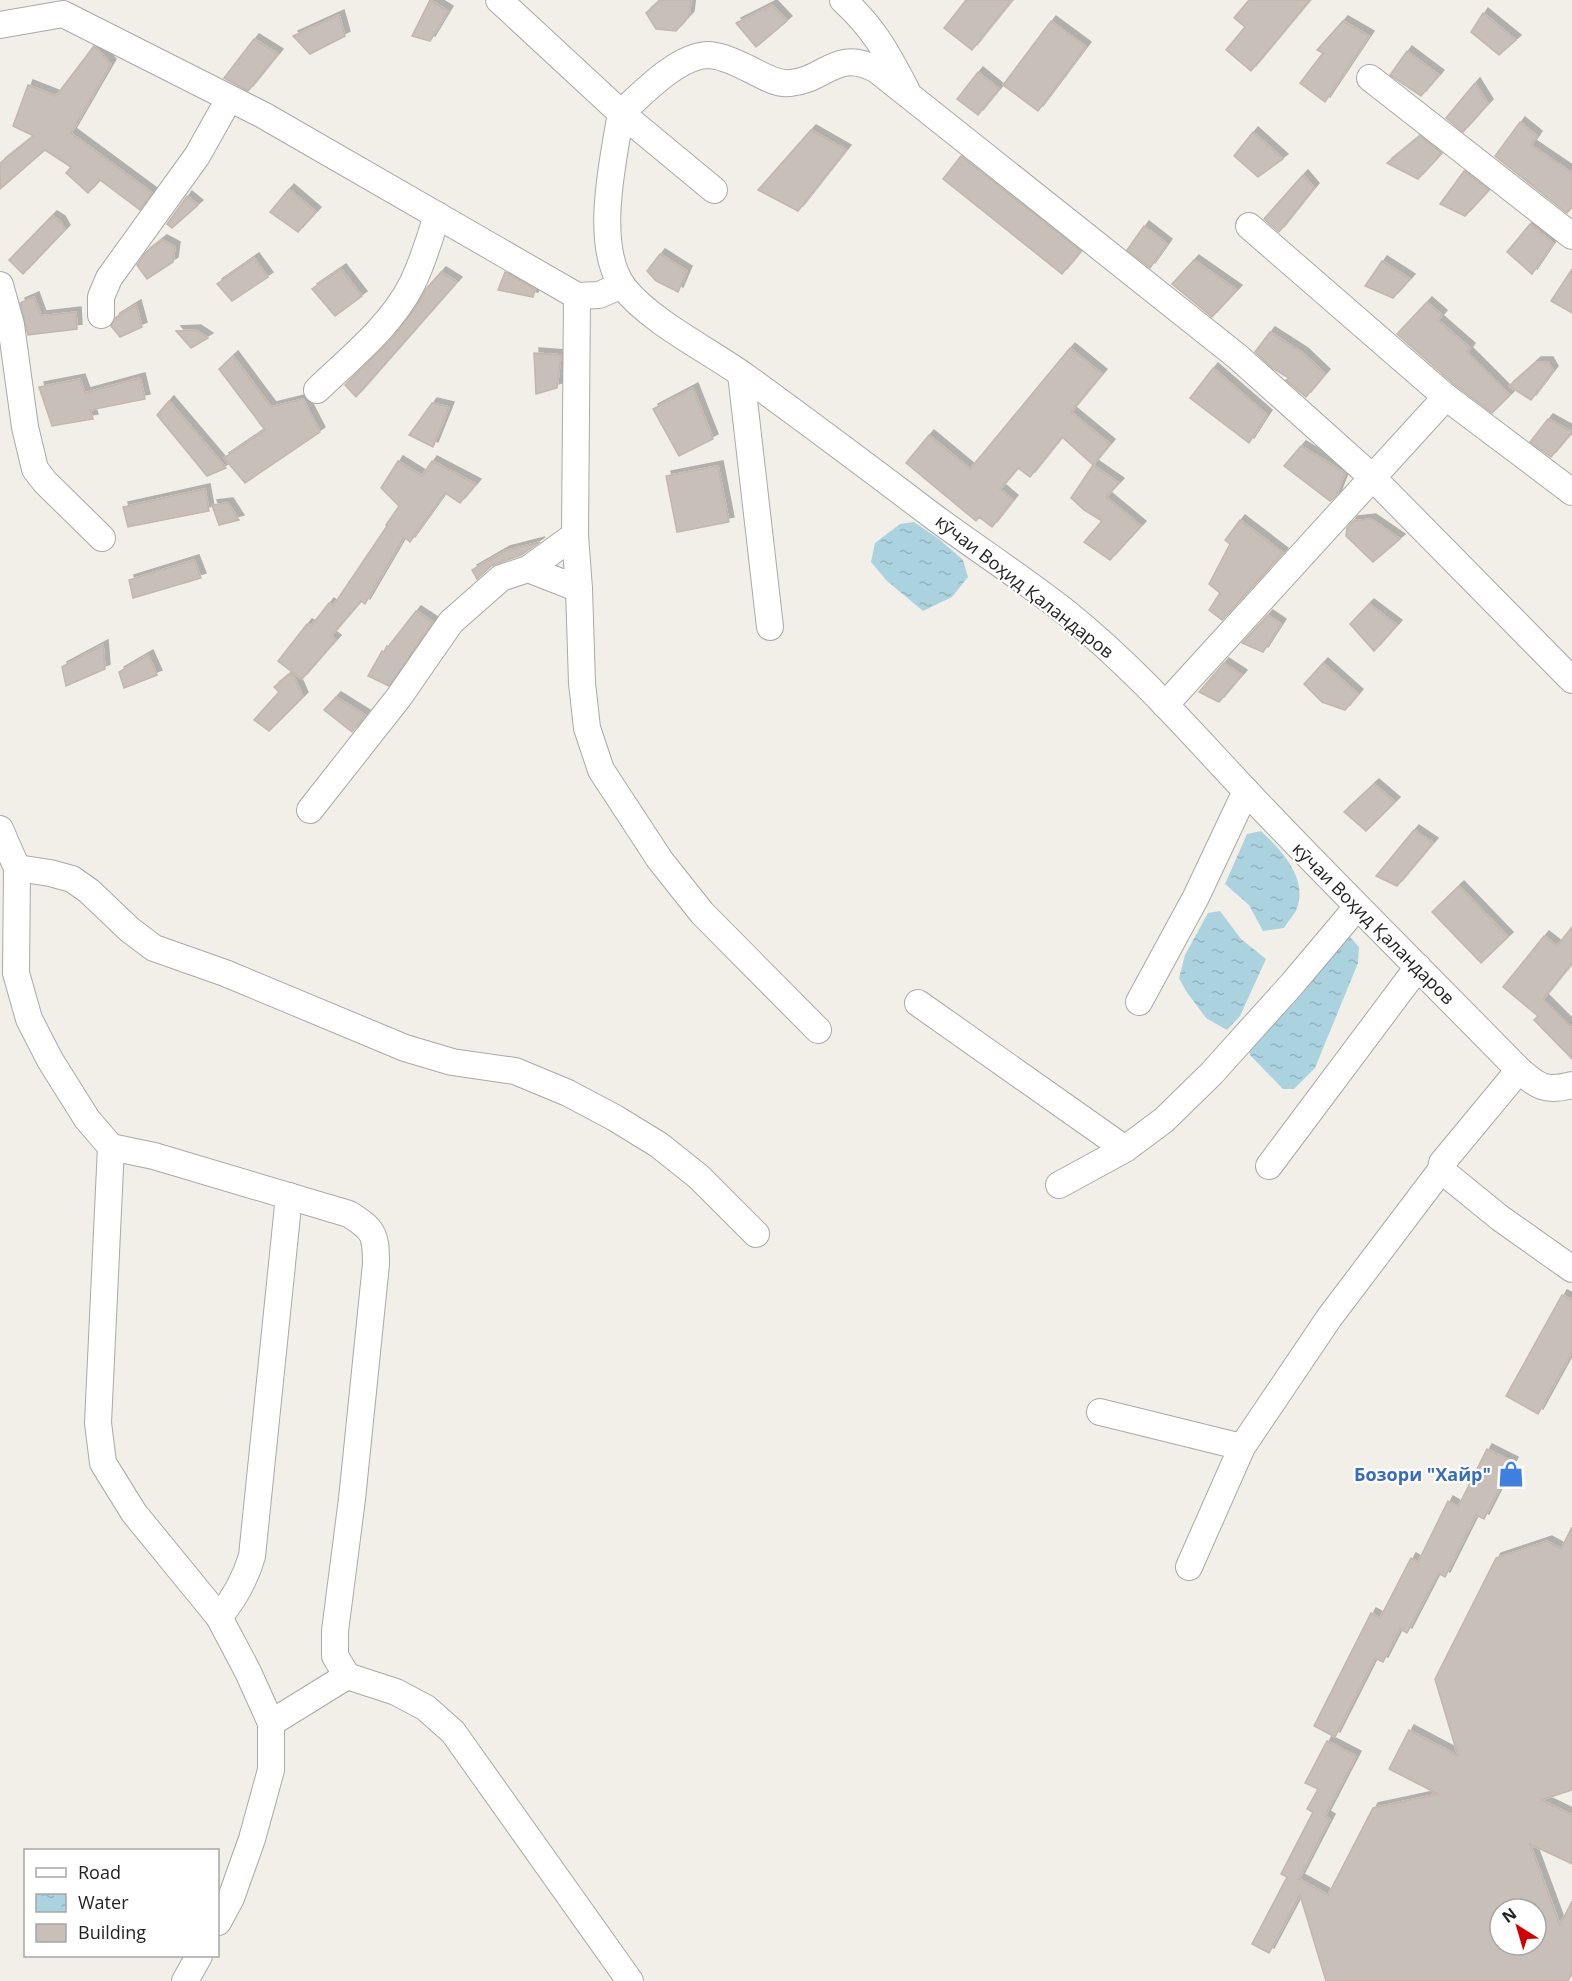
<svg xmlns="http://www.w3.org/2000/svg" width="1572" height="1981" font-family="'Open Sans',sans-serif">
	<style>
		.water { fill: url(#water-ripples) }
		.building { fill: #c7bfb8; stroke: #c4b6ab; stroke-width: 1.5; fill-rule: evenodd; filter: url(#shadow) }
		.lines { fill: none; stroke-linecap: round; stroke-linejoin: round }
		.minor-casing { stroke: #a9a9a9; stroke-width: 28 }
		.minor { stroke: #fff; stroke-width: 26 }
		.labels { text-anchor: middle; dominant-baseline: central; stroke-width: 4.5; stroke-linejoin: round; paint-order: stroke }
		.street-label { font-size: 18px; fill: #222; stroke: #fff }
		.shop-label { font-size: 18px; font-weight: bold; fill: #366cbe; stroke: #fff; text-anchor: end }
	</style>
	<defs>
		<pattern id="water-ripples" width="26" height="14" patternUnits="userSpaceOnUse" patternTransform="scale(1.5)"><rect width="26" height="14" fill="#aad3df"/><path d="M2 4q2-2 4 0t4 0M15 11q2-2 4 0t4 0" fill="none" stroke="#92b5bf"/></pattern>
		<filter id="shadow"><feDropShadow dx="5" dy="-5" stdDeviation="0" flood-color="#0004"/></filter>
	</defs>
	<rect width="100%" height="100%" fill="#f2efe9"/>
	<g class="water">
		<polygon points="914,522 939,539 963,560 968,577 952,597 923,611 887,581 871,562 875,543 900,524"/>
		<path d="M1261 831C1281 850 1308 878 1297 908 1295 914 1288 921 1284 928L1263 931 1249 905 1225 884 1247 834Z"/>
		<polygon points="1220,911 1241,939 1266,959 1240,1016 1227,1030 1206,1018 1186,991 1179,978 1185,955 1208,913"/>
		<polygon points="1339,937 1350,937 1359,947 1358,963 1315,1068 1294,1089 1283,1089 1250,1055 1247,1041"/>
	</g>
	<g class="building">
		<polygon points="430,0 448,11 430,41 412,36"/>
		<polygon points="660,0 691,0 689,16 676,31 656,29 646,13"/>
		<polygon points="966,0 1012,0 972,50 944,28"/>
		<polygon points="1249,0 1310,0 1251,71 1226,50 1245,27 1234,18"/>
		<polygon points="772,5 787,21 756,47 736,23"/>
		<polygon points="1483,13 1516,40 1499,55 1471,32"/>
		<polygon points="339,15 345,36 310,54 293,36"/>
		<polygon points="1051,21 1086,47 1038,111 1003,85"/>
		<polygon points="1343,21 1369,36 1325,102 1300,83 1323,53 1317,50"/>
		<polygon points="254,39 278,54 248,91 224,78"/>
		<polygon points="94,46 111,64 71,133 152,193 140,210 100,180 88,193 66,173 71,167 45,150 0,189 0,163 34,136 13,126 28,85 56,96"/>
		<polygon points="1407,51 1439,75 1421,96 1390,75"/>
		<polygon points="978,72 999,89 978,115 957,99"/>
		<polygon points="1475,83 1488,104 1463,132 1446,118"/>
		<polygon points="1520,122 1537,136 1531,145 1572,173 1572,207 1567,213 1495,156"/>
		<polygon points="811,130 846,150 798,211 758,190"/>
		<polygon points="1253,132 1283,159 1258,177 1234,156"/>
		<polygon points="1420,136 1442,153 1418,179 1387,163"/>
		<polygon points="961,156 1081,251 1062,274 943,179"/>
		<polygon points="1464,171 1489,190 1465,216 1440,204"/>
		<polygon points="1303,175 1314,188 1279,232 1264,219"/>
		<polygon points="289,189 316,212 298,232 270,212"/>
		<polygon points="187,196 198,205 172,228 167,224"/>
		<polygon points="52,216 60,221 65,230 23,274 9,260"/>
		<polygon points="1530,224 1553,243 1532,274 1507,252"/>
		<polygon points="1144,226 1167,244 1150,268 1127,250"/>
		<polygon points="162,240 175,247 173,262 147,279 137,265 145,253"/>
		<polygon points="660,254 687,271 678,292 656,281 647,271"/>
		<polygon points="254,258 268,277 232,301 217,284"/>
		<polygon points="1194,260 1237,290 1212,317 1172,284"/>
		<polygon points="1382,261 1410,279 1393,298 1365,286"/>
		<polygon points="341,269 362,296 335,316 312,289"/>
		<polygon points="1572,269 1572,313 1551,301"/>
		<polygon points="441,272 457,282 356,397 345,385 393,337 415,308 426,289"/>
		<polygon points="505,272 535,289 533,297 498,290"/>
		<polygon points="34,297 41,316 76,312 77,329 28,335 20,303"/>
		<polygon points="1427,302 1442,315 1438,320 1470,348 1467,352 1510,395 1492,413 1455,385 1397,334"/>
		<polygon points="136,305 142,327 120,337 111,326 115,318"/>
		<polygon points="196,330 208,338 191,348 176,331"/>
		<polygon points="1270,332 1303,353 1325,374 1306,397 1286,380 1289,378 1272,368 1255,352"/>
		<polygon points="1070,348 1102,374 1071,412 1110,444 1093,465 1062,437 1030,477 1018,468 1000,489 1013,500 992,527 979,517 976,521 906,463 929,435 970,469"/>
		<polygon points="534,353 561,355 557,388 536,394"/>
		<polygon points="233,356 271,407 303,399 320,432 245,483 224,458 265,430 219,369"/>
		<polygon points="1536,362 1548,362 1553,371 1531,400 1509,386"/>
		<polygon points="1213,368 1267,415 1249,443 1190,398"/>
		<polygon points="140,378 145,399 90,410 93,419 52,426 39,387 80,379 85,393"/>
		<polygon points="693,388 713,439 679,456 653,409"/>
		<polygon points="169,401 226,468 207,476 157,415"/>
		<polygon points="432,403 449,407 433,447 409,435"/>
		<polygon points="1548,419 1572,432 1551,457 1530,442"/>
		<polygon points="1301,446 1345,473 1336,496 1330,501 1284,466"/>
		<polygon points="398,461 422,476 432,461 476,484 460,503 445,493 410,542 404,537 365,604 361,601 331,636 336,640 302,679 292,672 303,697 269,731 254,720 279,692 274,687 292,672 278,661 307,624 311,626 329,603 333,606 387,526 386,525 399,506 381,488"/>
		<polygon points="1093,465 1119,483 1106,497 1141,526 1110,560 1084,542 1102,521 1084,510 1071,498"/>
		<polygon points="718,466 729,522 677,532 666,476"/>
		<polygon points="205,489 209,511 128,527 123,507"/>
		<polygon points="228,503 239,520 219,525 212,505"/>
		<polygon points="1371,519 1400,539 1373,562 1346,536 1347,528 1353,521"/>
		<polygon points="1240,520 1283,553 1222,620 1209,610 1220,593 1209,584 1230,544 1225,540"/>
		<polygon points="540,542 521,555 491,566 477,579 472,570 505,551"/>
		<polygon points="194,560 201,578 133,598 129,580"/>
		<polygon points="1369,604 1397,625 1374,651 1350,624"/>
		<polygon points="416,611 433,622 389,686 368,676 382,651 384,652"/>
		<polygon points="1268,615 1281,624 1263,652 1242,643"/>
		<polygon points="103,645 105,669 66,686 62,667"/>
		<polygon points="148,655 157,675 124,688 119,672"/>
		<polygon points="1224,663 1242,675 1219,702 1199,692"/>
		<polygon points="1323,663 1358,694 1345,710 1322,702 1304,684"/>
		<polygon points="336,697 365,715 352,732 324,710"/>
		<polygon points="1374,784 1395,802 1366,831 1344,812"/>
		<polygon points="1414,830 1433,843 1397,886 1376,876"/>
		<polygon points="1459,886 1508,937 1481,963 1432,912"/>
		<polygon points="1572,927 1572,963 1543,999 1572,1028 1572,1059 1534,1020 1538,1016 1503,987 1544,936 1557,946"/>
		<polygon points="1562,1295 1572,1300 1572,1352 1538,1414 1506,1396"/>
		<polygon points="1487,1449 1513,1462 1484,1519 1476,1515 1445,1577 1438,1573 1407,1633 1400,1629 1383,1662 1375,1658 1335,1737 1314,1726 1371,1613 1380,1618 1411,1558 1418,1562 1448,1501 1458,1507"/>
		<path d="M1572 1527V1790L1541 1800 1572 1815V1864L1530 1844 1560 1925 1572 1901V1973L1568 1981H1326L1300 1895 1269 1953 1252 1944 1287 1877 1281 1874 1313 1812 1307 1809 1318 1789 1305 1783 1327 1741 1356 1756 1325 1816 1330 1819 1299 1879 1328 1895 1373 1808 1438 1794 1389 1769 1409 1730 1458 1756 1435 1679 1496 1558 1547 1541 1561 1549ZM1500 1909H1536V1945H1500Z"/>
	</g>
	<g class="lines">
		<g class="minor-casing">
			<g id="minor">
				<polyline points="499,0 621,113 714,190"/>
				<path d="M843 0C874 28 887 53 906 89"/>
				<polyline points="0,25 63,14 263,115 577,296 599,295 622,285"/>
				<polyline points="1370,78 1572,236"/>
				<path d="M621 113C613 161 593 247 624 288 651 322 710 351 746 377 809 423 872 470 934 517 979 550 1025 580 1068 614 1140 672 1200 743 1263 809 1347 897 1434 983 1519 1070 1538 1087 1546 1092 1572 1085"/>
				<path d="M621 113C642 94 677 56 708 55 720 55 737 63 747 68 760 74 776 85 790 83 826 80 836 48 877 70L1238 357 1372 477 1572 680"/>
				<polyline points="1249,226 1446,397 1572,492"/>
				<polyline points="0,285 11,325 25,427 35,469 45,482 102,538"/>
				<polyline points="577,296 575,535 579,589 582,683 587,728 601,770 660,860 702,913 818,1030"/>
				<polyline points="101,315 101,297 109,278 197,156 229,99"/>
				<polyline points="741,374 770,627"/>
				<path d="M317 390C350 358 391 326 412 284 423 262 430 238 437 215"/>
				<polyline points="528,569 575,535"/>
				<polyline points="1165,705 1446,397"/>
				<polyline points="310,810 399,697 451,622 501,578 528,569 579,589"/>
				<path d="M0 829 17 868 16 973 29 1019 50 1060 87 1119 111 1147 154 1156 349 1214C374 1230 376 1234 376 1264L352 1499 335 1631V1656L347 1676 396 1692 426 1708 453 1732 630 1981"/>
				<polyline points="17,868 50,873 72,879 89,891 130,930 154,948 225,973 405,1048 452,1062 515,1071 568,1093 615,1118 659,1145 699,1177 756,1234"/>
				<polyline points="1139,1002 1196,897 1246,791"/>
				<polyline points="918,1003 1125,1149"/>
				<polyline points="111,1147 98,1423 103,1463 134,1513 219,1617 248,1672 271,1723 271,1770 252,1839 231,1898 218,1922"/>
				<polyline points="1269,1166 1418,967"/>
				<polyline points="1441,1170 1500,1218 1572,1269"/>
				<polyline points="1059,1185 1125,1149 1164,1120 1212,1073 1293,983 1357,907"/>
				<polyline points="1100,1412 1242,1447"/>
				<polyline points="1189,1567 1242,1447 1329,1318 1441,1170 1442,1163 1519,1070"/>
				<path d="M219 1617C235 1598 245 1580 252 1556L289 1196"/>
				<polyline points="271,1723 347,1676"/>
				<polyline points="185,1981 199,1956"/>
			</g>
		</g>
		<use href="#minor" class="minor"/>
	</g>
	<defs>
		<g id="shop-bare" transform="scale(2.07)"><path d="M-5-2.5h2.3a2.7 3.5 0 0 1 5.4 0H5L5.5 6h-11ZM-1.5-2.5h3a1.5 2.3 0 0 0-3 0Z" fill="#3f7fe0" stroke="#fff" stroke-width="2.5" paint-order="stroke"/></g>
	</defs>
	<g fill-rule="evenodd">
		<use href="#shop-bare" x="1511" y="1474"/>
	</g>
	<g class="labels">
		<g class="street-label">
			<text transform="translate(1025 586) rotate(38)">кӯчаи Воҳид Қаландаров</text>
			<text transform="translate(1374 923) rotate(45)">кӯчаи Воҳид Қаландаров</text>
		</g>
		<g class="shop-label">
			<text x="1491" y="1474">Бозори "Хайр"</text>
		</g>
	</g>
	<rect x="24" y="1849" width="195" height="108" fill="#ffffff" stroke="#a7a7a7" stroke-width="1.5"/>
	<rect x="36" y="1868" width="30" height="9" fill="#ffffff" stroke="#a7a7a7" stroke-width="1.5"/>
	<text x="78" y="1879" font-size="18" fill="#222222">Road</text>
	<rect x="36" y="1894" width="30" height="18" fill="url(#water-ripples)" stroke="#a7a7a7" stroke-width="1.5"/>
	<text x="78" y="1909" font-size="18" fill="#222222">Water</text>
	<rect x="36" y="1924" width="30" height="18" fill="#c7bfb8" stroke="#a7a7a7" stroke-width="1.5"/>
	<text x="78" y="1939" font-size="18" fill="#222222">Building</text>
	<g transform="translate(1518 1927) rotate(323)"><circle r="28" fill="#ffffff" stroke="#a7a7a7" stroke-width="1.5"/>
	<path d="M0-4.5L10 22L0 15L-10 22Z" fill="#d40000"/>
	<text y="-9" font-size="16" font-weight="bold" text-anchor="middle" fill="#222222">N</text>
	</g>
</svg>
